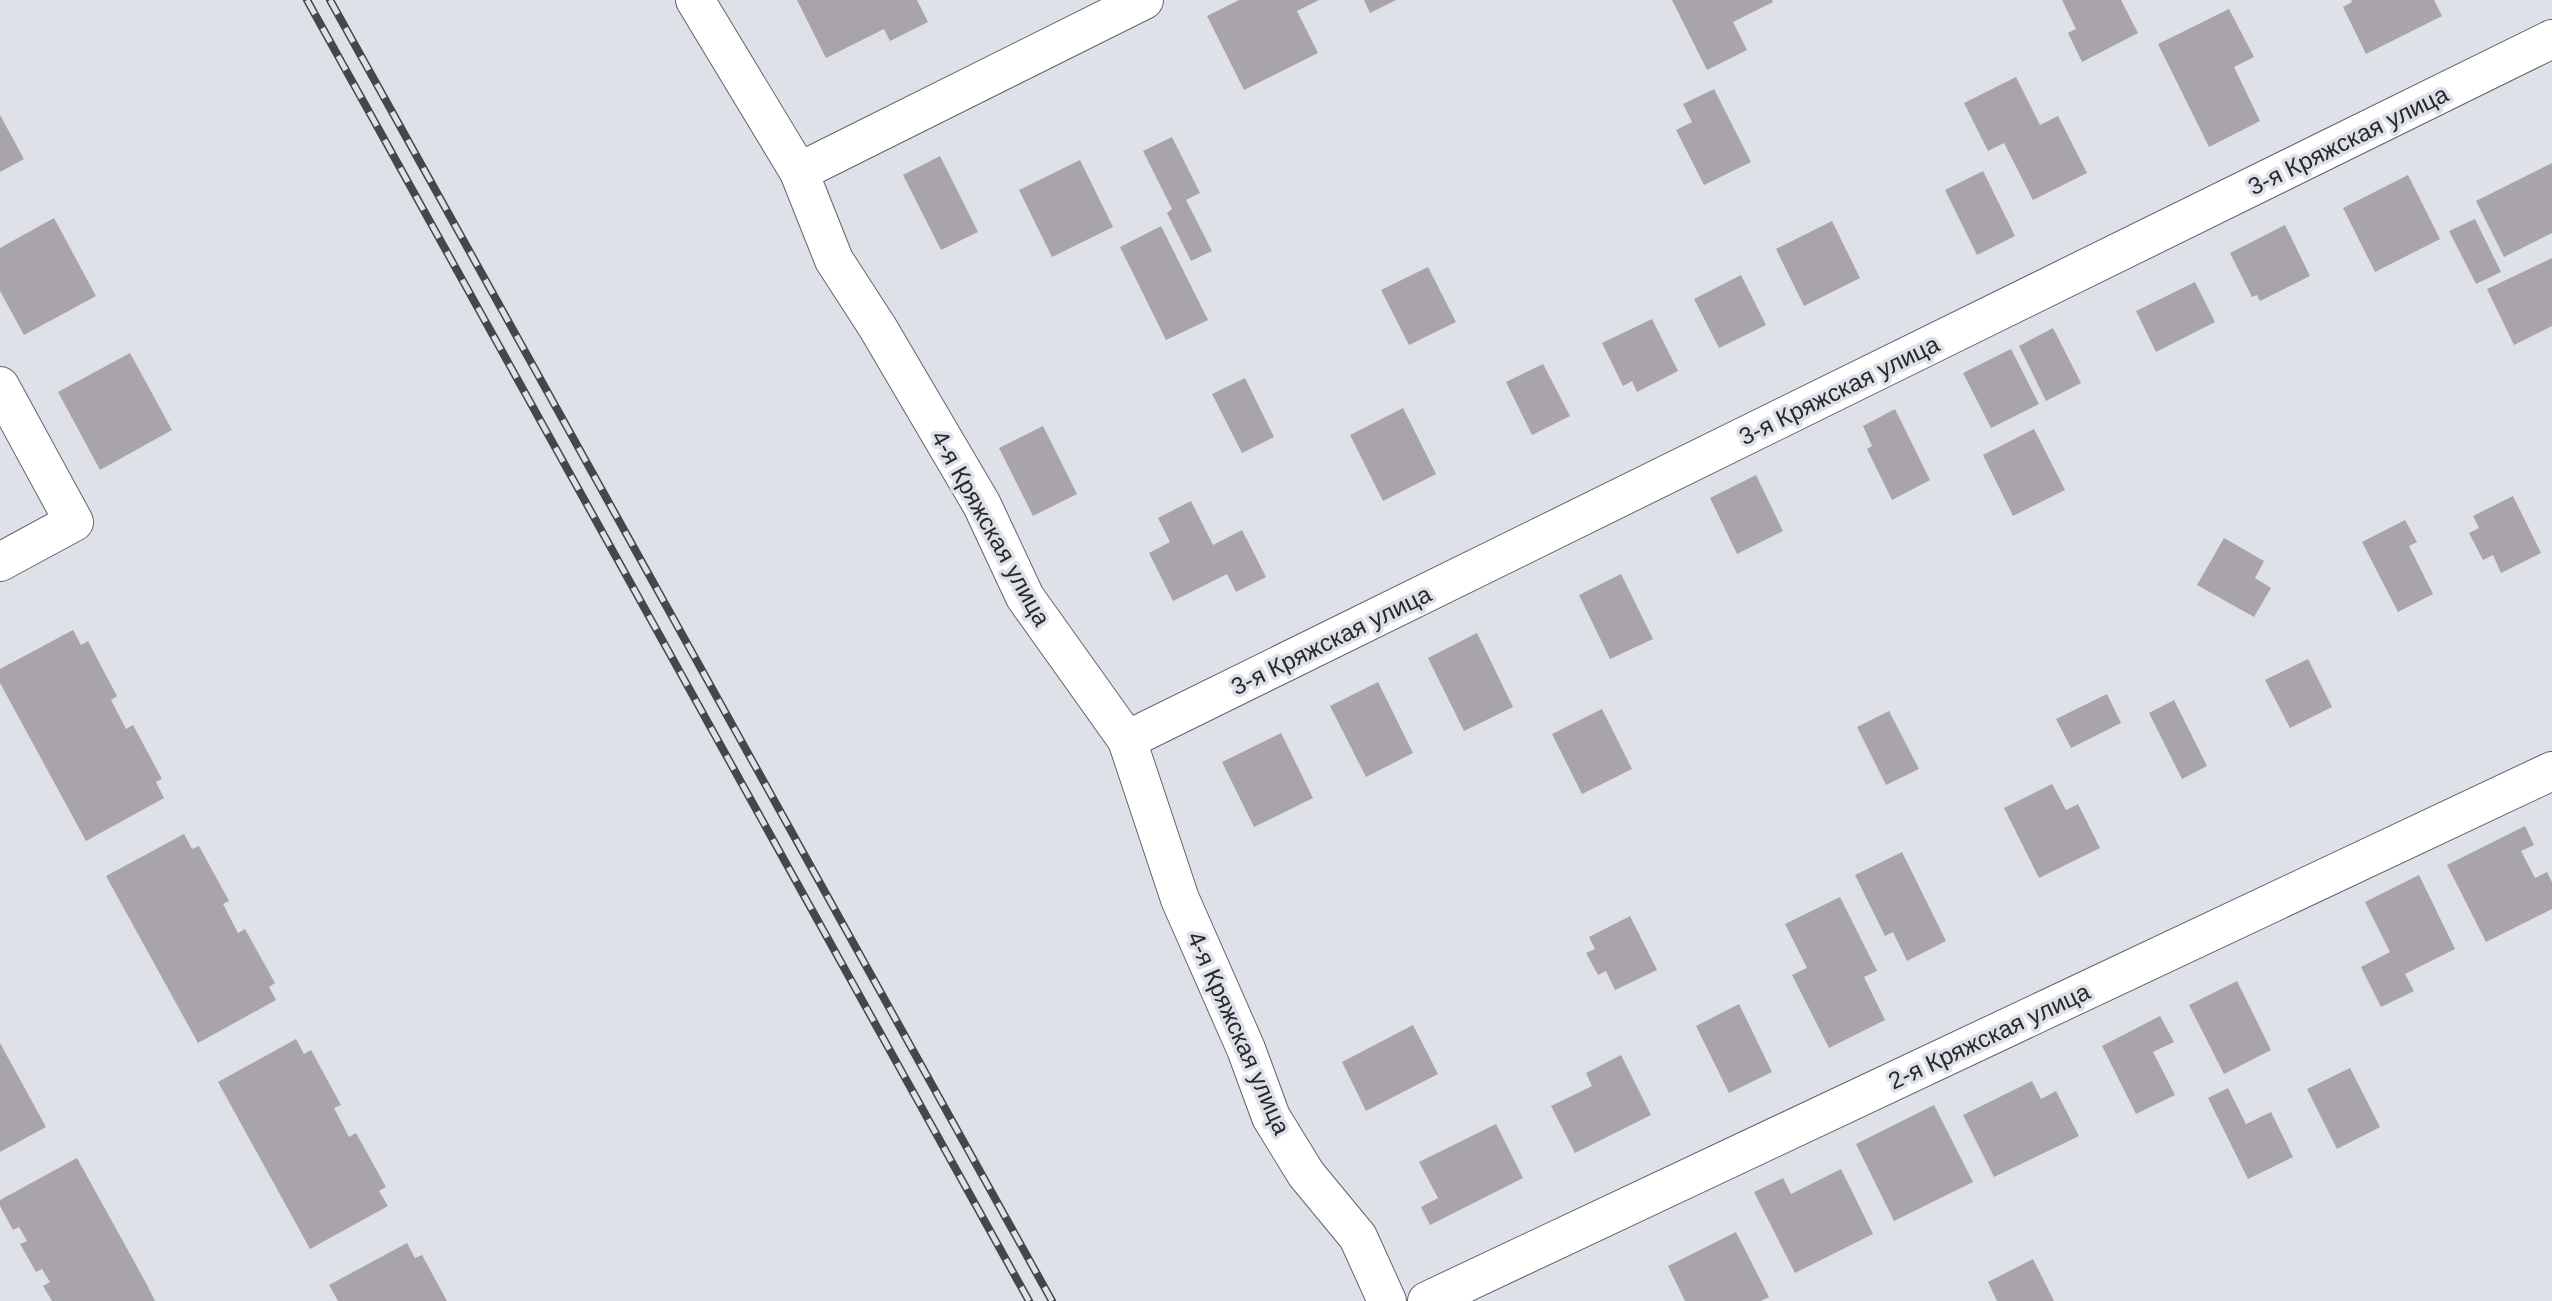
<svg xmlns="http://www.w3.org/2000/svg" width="2552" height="1301" font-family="Arial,sans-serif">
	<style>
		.building { fill: #a9a4aa }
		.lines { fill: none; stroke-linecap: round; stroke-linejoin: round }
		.minor-casing { stroke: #61646a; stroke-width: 40 }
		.minor { stroke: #fff; stroke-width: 38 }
		.rail-casing { stroke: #45474a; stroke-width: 8 }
		.rail { stroke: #dee2e8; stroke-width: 5; stroke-dasharray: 16; stroke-linecap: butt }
		.labels { text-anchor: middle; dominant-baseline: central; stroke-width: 7; stroke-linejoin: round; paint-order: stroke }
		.street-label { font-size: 24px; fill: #27292b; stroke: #dee2e8 }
	</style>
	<rect width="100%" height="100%" fill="#dee2e8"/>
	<g class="building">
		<polygon points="797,0 917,0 928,22 890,41 884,29 826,58"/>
		<polygon points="1239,0 1319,0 1297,11 1318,53 1244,90 1207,16"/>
		<polygon points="1364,0 1396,0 1370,13"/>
		<polygon points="1672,0 1772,0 1773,2 1733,22 1747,50 1707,70"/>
		<polygon points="2062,0 2121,0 2138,33 2082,62 2068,33 2076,29"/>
		<polygon points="2351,0 2434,0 2442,16 2366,54 2343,7 2352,2"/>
		<polygon points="2229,9 2254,57 2234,67 2260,121 2209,147 2158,44"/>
		<polygon points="2016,77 2040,125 2058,116 2087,173 2033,200 2004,143 1988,151 1964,103"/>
		<polygon points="1714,89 1751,162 1704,185 1676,130 1692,122 1683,104"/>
		<polygon points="0,115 24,159 0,172"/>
		<polygon points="1172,137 1200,193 1186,200 1212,251 1191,261 1167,213 1172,209 1143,151"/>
		<polygon points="940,156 978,232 941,250 903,175"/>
		<polygon points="1080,160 1113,227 1052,257 1019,190"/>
		<polygon points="2552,163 2552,233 2504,257 2476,201"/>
		<polygon points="1983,171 2015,236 1977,255 1945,190"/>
		<polygon points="2408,175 2440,239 2375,272 2343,208"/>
		<polygon points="54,218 96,296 24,335 0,291 0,248"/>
		<polygon points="2475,219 2501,272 2476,284 2449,231"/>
		<polygon points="1832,221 1860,278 1804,306 1776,249"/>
		<polygon points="2285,225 2310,276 2260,301 2257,295 2252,297 2230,253"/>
		<polygon points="1161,226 1208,320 1166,340 1120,247"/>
		<polygon points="2552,258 2552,326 2514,345 2487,289"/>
		<polygon points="1428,267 1456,322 1409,345 1381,290"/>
		<polygon points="1741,275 1766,325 1719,348 1694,299"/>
		<polygon points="2195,282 2215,322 2156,352 2136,311"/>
		<polygon points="1652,319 1678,371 1637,392 1632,381 1623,386 1602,343"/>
		<polygon points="2053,328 2081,383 2046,401 2019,346"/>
		<polygon points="2011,349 2039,404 1991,428 1963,373"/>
		<polygon points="130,353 172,430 100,470 58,392"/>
		<polygon points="1543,364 1570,416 1532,435 1506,382"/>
		<polygon points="1245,378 1274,437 1242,453 1212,394"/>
		<polygon points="1403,408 1436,474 1383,501 1350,435"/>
		<polygon points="1895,409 1930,480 1892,500 1867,449 1872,446 1863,426"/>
		<polygon points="1043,426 1077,494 1033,516 999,448"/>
		<polygon points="2034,429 2065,490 2013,516 1983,455"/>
		<polygon points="1756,475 1783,531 1737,554 1710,498"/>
		<polygon points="2513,496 2541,553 2501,573 2493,555 2483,560 2469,533 2479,528 2473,516"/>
		<polygon points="1191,501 1213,545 1242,530 1266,577 1236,592 1227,574 1173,601 1149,553 1170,542 1158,518"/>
		<polygon points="2405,520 2417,542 2409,546 2433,594 2398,612 2362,542"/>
		<polygon points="2224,538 2264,561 2255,578 2271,588 2254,617 2197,585"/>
		<polygon points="1621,574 1653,639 1610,659 1579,595"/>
		<polygon points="73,630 81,645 88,641 102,668 117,696 111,700 126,729 133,725 162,779 156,782 164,798 86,841 0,683 0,669"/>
		<polygon points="1477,633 1513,707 1464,731 1428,658"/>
		<polygon points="2308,659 2332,707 2290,728 2265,680"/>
		<polygon points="1378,682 1413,753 1366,777 1330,706"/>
		<polygon points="2107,694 2121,723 2071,748 2056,719"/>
		<polygon points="2174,700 2207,766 2182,779 2149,713"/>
		<polygon points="1602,709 1632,769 1582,794 1552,734"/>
		<polygon points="1889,711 1919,769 1886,785 1857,727"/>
		<polygon points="1281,733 1313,798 1254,827 1222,762"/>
		<polygon points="2052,784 2066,810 2078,804 2100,848 2039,878 2004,808"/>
		<polygon points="2525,826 2534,845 2521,851 2535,878 2547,872 2552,882 2552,909 2486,942 2447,865"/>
		<polygon points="184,834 192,849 199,846 229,901 223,904 238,933 245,929 275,983 269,987 276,1000 198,1043 106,876"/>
		<polygon points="1902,852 1946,941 1907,961 1893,932 1885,936 1855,875"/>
		<polygon points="2419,875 2455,949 2405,974 2414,991 2381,1007 2361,967 2390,952 2365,902"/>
		<polygon points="1840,897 1877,971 1864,977 1885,1020 1829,1048 1792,975 1807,968 1785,924"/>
		<polygon points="1630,916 1657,970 1615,990 1606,971 1598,975 1586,953 1595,949 1589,937"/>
		<polygon points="2237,981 2271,1050 2224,1074 2189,1005"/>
		<polygon points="1739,1004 1772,1072 1729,1093 1696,1026"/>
		<polygon points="2160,1016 2174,1042 2153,1052 2175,1095 2136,1114 2102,1046"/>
		<polygon points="1413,1025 1438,1074 1366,1111 1342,1062"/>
		<polygon points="296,1039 304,1054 311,1050 341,1105 334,1108 349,1137 356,1133 386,1187 379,1191 388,1206 310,1249 218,1082"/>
		<polygon points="0,1043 46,1127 0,1152"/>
		<polygon points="1621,1055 1651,1115 1575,1153 1551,1106 1592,1086 1586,1073"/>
		<polygon points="2350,1068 2380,1127 2337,1149 2307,1089"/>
		<polygon points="2032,1081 2041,1099 2056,1091 2079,1136 1994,1177 1963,1115"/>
		<polygon points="2228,1088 2246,1124 2271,1112 2293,1157 2248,1179 2208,1098"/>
		<polygon points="1934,1105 1973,1182 1894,1221 1856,1144"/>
		<polygon points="1496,1124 1523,1178 1430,1225 1421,1207 1438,1198 1419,1162"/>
		<polygon points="77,1158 146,1283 155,1301 52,1301 43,1286 50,1282 42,1269 36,1272 20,1244 27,1241 19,1227 13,1230 0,1206 0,1200"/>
		<polygon points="1841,1169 1873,1234 1795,1273 1754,1192 1783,1178 1791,1194"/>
		<polygon points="1736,1232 1769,1297 1761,1301 1685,1301 1668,1266"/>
		<polygon points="407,1243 415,1258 422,1255 447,1301 338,1301 329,1285"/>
		<polygon points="2033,1259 2054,1301 1997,1301 1988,1282"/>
	</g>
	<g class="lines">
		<g class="minor-casing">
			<g id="minor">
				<polyline points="695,0 799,172"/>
				<polyline points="1144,0 799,172 834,260 878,328 982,505 1025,597 1127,740 1180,899 1246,1049 1271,1117 1306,1174 1358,1237 1387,1301"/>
				<polyline points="0,386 74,522 0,562"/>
				<polyline points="1127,740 2552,39"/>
				<polyline points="1427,1301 2552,771"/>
			</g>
		</g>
		<use href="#minor" class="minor"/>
		<g class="rail-casing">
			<g id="rail">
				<polyline points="307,0 1029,1301"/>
				<polyline points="330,0 1052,1301"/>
			</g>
		</g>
		<use href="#rail" class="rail"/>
	</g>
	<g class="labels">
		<g class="street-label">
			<text transform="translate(2348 140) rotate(-26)">3-я Кряжская улица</text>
			<text transform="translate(1839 390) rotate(-26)">3-я Кряжская улица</text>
			<text transform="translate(991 528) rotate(61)">4-я Кряжская улица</text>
			<text transform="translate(1331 640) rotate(-26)">3-я Кряжская улица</text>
			<text transform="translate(1239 1033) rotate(66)">4-я Кряжская улица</text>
			<text transform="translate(1989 1036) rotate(-25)">2-я Кряжская улица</text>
		</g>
	</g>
</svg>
